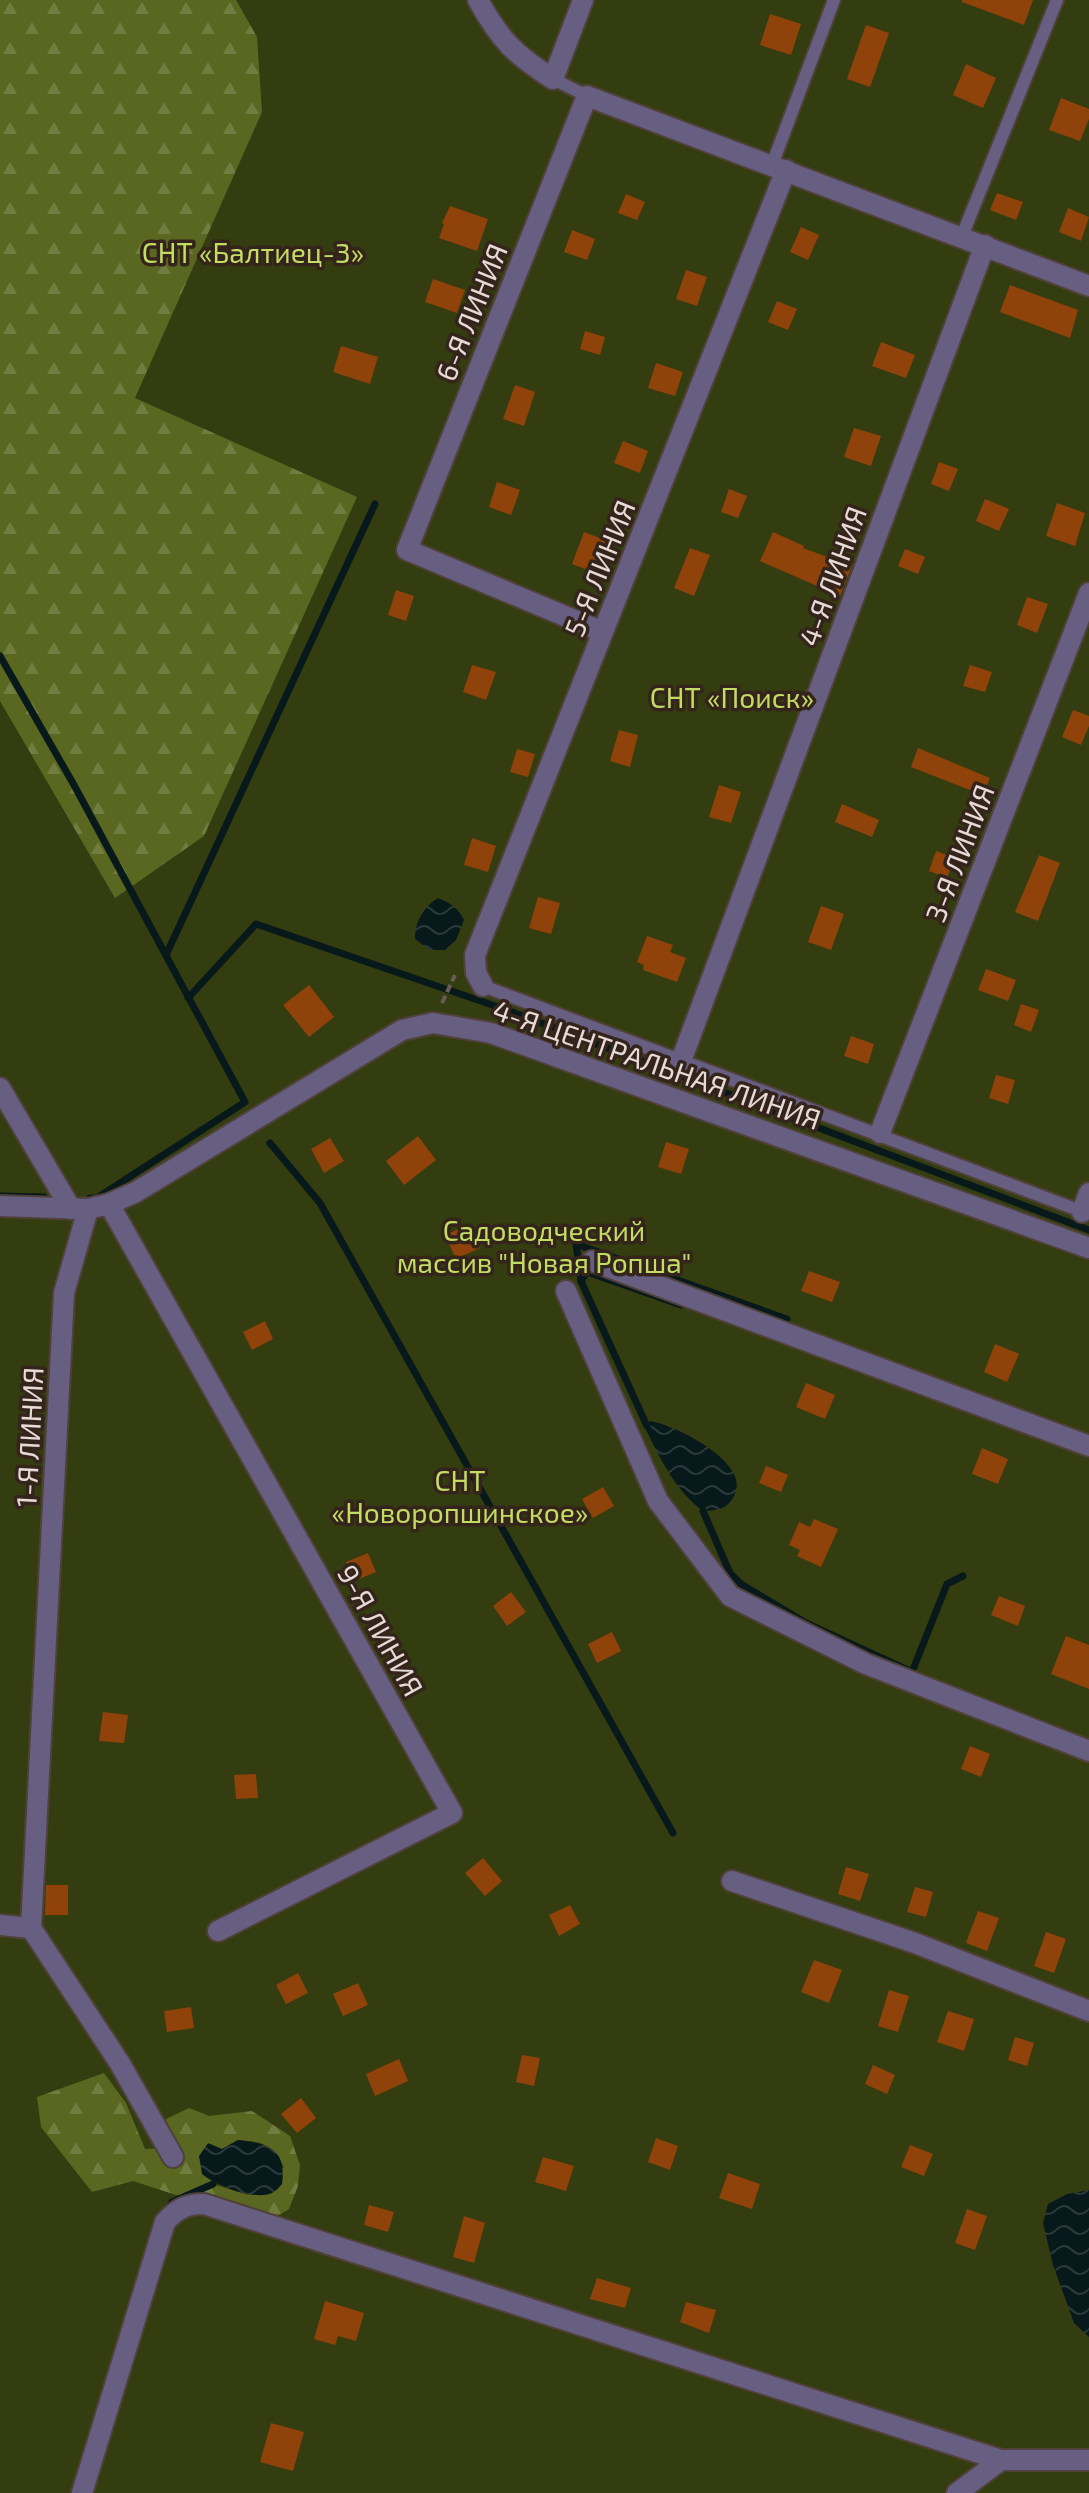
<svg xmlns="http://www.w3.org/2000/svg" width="1089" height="2493" font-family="'Exo 2',sans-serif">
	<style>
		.green { fill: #343d0f }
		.forest { fill: url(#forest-firs); fill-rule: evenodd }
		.water { fill: url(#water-waves) }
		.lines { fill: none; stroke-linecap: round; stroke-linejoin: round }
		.stream { stroke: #07191a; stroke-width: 7 }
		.building { fill: #8f420a }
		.service-casing { stroke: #50413a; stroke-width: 16 }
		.minor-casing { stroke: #50413a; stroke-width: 24 }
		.path { stroke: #6a5c55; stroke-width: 4; stroke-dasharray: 8 4; stroke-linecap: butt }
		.service { stroke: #665f81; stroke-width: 12 }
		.minor { stroke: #665f81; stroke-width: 20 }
		.labels { text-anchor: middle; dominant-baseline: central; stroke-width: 7; stroke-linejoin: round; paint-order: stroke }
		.park-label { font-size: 28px; fill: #c3dd63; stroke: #34241c }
		.street-label { font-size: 28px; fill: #e6dbd6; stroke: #34241c }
	</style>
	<defs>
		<pattern id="forest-firs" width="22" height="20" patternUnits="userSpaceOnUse" patternTransform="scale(2)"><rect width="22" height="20" fill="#596720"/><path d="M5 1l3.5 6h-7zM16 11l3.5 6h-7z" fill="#717c40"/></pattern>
		<pattern id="water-waves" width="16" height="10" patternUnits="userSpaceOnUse" patternTransform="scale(2)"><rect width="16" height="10" fill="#07191a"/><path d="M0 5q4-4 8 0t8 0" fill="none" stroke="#2b3a3b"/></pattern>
	</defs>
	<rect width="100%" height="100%" fill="#34241c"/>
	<rect class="green" x="0" y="0" width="1089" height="2493"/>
	<g class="forest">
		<polygon points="0,0 236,0 257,37 262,112 135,398 357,497 204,836 115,898 0,701"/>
		<path d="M104 2073 126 2103 145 2149 172 2148 166 2119 189 2108 209 2116 252 2111 290 2136 300 2165 298 2186 289 2209 276 2217 202 2195H176L133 2181 92 2192 41 2127 37 2097ZM238 2140C264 2142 271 2144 284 2167L248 2195 213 2184 222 2149Z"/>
	</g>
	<g class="water">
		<path d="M438 898C451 903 458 908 464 920L456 940 445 950H430L415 939C414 923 425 905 438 898Z"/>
		<path d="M650 1421C676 1425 753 1464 734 1496 727 1510 717 1510 703 1511 675 1490 661 1460 646 1430Z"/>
		<path d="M238 2140C268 2143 287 2149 282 2184 279 2187 276 2191 272 2193 254 2201 215 2185 202 2174L199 2156 208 2143 222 2149Z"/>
		<polygon points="1089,2190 1089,2337 1074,2323 1053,2265 1043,2223 1048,2204 1067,2194"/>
	</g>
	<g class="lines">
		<g class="stream">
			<polyline points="0,656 74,785 245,1102 97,1198 90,1198"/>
			<polyline points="166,955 375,504"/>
			<polyline points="188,998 256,924 504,1009 1089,1230"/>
			<polyline points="270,1143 320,1203 673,1833"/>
			<polyline points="0,1196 44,1197"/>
			<polyline points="581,1281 587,1272 681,1305"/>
			<polyline points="647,1426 581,1281 576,1244 787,1319"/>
			<polyline points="703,1511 730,1573 741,1584 806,1623 912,1672 947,1584 963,1576"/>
			<polyline points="167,2210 172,2202 213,2184"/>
		</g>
	</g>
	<g class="building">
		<polygon points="962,0 1033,0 1024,25 962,2"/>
		<polygon points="770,14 801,24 791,55 760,45"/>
		<polygon points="866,25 889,33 870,87 847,79"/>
		<polygon points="966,64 996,78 983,108 953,95"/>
		<polygon points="1061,98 1089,109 1089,119 1080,141 1049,130"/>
		<polygon points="997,193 1023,202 1016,220 990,210"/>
		<polygon points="626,194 645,202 637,220 618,213"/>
		<polygon points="450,206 488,219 477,251 439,238 444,224 442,223"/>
		<polygon points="1068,208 1089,217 1081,241 1059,232"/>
		<polygon points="801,227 819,235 808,260 790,252"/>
		<polygon points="572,230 595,239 587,260 564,252"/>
		<polygon points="686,270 707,277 697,306 676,299"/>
		<polygon points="433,279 465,290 457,313 425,302"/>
		<polygon points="1010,285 1078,310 1070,338 1000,312"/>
		<polygon points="777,301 797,309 788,330 768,322"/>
		<polygon points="585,331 605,337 600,355 580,349"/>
		<polygon points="881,342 915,355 906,378 872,366"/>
		<polygon points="341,346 378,357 370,384 333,372"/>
		<polygon points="656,363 683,372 675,396 648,388"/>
		<polygon points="515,385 535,392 524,426 503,419"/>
		<polygon points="854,428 881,436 871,466 844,457"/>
		<polygon points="623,441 648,451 640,473 614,463"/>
		<polygon points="939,462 958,469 949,491 931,484"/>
		<polygon points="497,482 520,490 511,515 489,507"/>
		<polygon points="729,489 747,496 738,518 721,512"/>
		<polygon points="985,499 1009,509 999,531 976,521"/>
		<polygon points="1057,503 1085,513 1075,546 1046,536"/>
		<polygon points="584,532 611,542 599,574 572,564"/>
		<polygon points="773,532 804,546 803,548 852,566 840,596 760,561"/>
		<polygon points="690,548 710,555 694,596 674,588"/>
		<polygon points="905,549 925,557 918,574 898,566"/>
		<polygon points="396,590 414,596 406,621 388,615"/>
		<polygon points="1027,597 1048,604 1037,633 1017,625"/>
		<polygon points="472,665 496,672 486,700 463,692"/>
		<polygon points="970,665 992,672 985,692 963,686"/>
		<polygon points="1073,710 1089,716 1089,726 1081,745 1062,737"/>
		<polygon points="619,730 638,735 630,767 610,761"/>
		<polygon points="918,748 990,778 984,793 981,792 980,794 911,767"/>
		<polygon points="517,749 535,754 528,777 510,772"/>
		<polygon points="719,785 741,792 731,823 709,817"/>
		<polygon points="842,804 879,820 872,837 835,822"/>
		<polygon points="472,838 496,846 488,872 464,865"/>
		<polygon points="936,851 955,858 947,878 929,871"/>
		<polygon points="1039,855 1060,863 1038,921 1015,912"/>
		<polygon points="538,897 560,903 551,934 529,928"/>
		<polygon points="821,906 844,914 831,950 808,942"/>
		<polygon points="647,936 673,945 670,952 686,958 677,982 643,970 644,965 637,962"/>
		<polygon points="986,969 1016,980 1008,1001 978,990"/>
		<polygon points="309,985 334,1017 309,1037 283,1005"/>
		<polygon points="1021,1004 1039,1010 1031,1032 1014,1025"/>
		<polygon points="851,1036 874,1044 868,1064 844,1056"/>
		<polygon points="996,1075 1015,1080 1008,1104 989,1098"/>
		<polygon points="418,1136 436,1160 404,1185 386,1161"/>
		<polygon points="330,1138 344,1161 324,1173 311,1149"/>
		<polygon points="666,1142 689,1149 681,1174 658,1167"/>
		<polygon points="470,1224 480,1248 456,1259 445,1235"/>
		<polygon points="809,1271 840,1282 832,1302 801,1291"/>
		<polygon points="265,1321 273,1339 252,1350 243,1332"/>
		<polygon points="995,1344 1019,1354 1007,1382 984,1372"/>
		<polygon points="806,1383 835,1395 825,1419 796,1407"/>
		<polygon points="982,1448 1008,1459 998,1484 972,1474"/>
		<polygon points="766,1466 788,1475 781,1492 759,1483"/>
		<polygon points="603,1487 614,1506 593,1518 582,1499"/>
		<polygon points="814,1519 838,1529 821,1567 797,1556 800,1550 789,1545 799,1522 810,1527"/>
		<polygon points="368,1553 376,1572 354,1581 346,1562"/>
		<polygon points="511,1592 526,1612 507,1626 493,1606"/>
		<polygon points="999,1596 1025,1606 1018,1626 991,1615"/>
		<polygon points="612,1632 621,1651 597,1663 588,1644"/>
		<polygon points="1066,1636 1089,1645 1089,1689 1051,1674"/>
		<polygon points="103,1712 128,1715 124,1743 99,1741"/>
		<polygon points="970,1746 990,1754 981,1777 961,1769"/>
		<polygon points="256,1774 258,1798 236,1799 234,1775"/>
		<polygon points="483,1858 502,1881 485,1896 465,1873"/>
		<polygon points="846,1867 869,1874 860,1901 838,1894"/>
		<polygon points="46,1885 68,1885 68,1915 45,1915"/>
		<polygon points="915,1887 933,1892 926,1917 907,1912"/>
		<polygon points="570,1905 580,1924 559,1936 549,1915"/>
		<polygon points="978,1911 999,1918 987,1951 966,1943"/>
		<polygon points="1046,1932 1066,1939 1054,1973 1034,1966"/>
		<polygon points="814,1960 842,1970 829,2003 801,1992"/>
		<polygon points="298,1973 308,1993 286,2004 276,1985"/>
		<polygon points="358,1983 368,2005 343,2016 333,1994"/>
		<polygon points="889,1990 909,1996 898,2032 878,2026"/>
		<polygon points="191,2007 194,2028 167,2032 164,2011"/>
		<polygon points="948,2011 974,2019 964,2051 937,2042"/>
		<polygon points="1015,2037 1034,2043 1027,2066 1008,2060"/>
		<polygon points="522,2055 540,2058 534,2086 516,2082"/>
		<polygon points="399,2059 408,2081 375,2096 366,2074"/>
		<polygon points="873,2065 895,2075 887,2094 865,2084"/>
		<polygon points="301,2098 316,2118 297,2133 281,2114"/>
		<polygon points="656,2138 678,2146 670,2170 648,2162"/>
		<polygon points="910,2145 933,2154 924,2176 901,2167"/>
		<polygon points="543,2157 574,2166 566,2191 535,2182"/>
		<polygon points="728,2173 760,2184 752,2209 719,2198"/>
		<polygon points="369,2205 394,2212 388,2232 364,2225"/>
		<polygon points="967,2209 987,2216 975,2250 955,2243"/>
		<polygon points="464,2216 485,2223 474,2263 453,2257"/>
		<polygon points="597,2278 631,2288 625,2308 590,2299"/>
		<polygon points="325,2301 364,2313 356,2341 338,2336 335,2345 314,2339"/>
		<polygon points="686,2302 716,2310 709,2333 680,2322"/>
		<polygon points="271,2423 304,2432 293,2471 260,2462"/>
	</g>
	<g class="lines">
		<g class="service-casing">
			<g id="service">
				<polyline points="553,79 587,96"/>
				<polyline points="772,165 834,0"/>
				<polyline points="962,236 1057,0"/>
				<polyline points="483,986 1086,1213"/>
			</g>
		</g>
		<g class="minor-casing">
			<g id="minor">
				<path d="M478 0C500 40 515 55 553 79L583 0"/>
				<polyline points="603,632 407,550 587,96 1089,286"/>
				<polyline points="483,986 476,973 475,955 786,170"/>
				<polyline points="681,1061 985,245"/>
				<polyline points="0,1088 71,1209"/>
				<polyline points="880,1133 1089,593"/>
				<polyline points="109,1204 452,1813 218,1931"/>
				<polyline points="0,1206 88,1209 109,1204 136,1192 402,1030 433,1023 491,1033 1089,1248"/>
				<polyline points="1082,1212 1089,1193"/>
				<polyline points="592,1261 1089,1446"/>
				<polyline points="566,1291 658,1501 730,1596 866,1664 1089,1751"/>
				<polyline points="732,1881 915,1943 1089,2011"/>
				<polyline points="0,1925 31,1928"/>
				<polyline points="31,1928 64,1293 88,1209"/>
				<polyline points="31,1928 119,2062 173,2157"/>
				<path d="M82 2493 165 2222C177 2209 186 2204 204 2204L1001 2460"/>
				<polyline points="957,2493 1001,2460 1089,2460"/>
			</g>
		</g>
		<polyline class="path" points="442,1003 455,975"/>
		<use href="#service" class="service"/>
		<use href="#minor" class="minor"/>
	</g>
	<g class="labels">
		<g class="park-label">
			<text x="253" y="252">СНТ «Балтиец-3»</text>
			<text x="732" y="697">СНТ «Поиск»</text>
			<text x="544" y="1230">Садоводческий<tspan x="544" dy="32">массив "Новая Ропша"</tspan></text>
			<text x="460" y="1480">СНТ<tspan x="460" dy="32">«Новоропшинское»</tspan></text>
		</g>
		<g class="street-label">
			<text transform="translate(471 312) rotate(-68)">6-Я ЛИНИЯ</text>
			<text transform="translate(599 568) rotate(-68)">5-Я ЛИНИЯ</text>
			<text transform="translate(832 576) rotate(-70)">4-Я ЛИНИЯ</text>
			<text transform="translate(959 853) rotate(-69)">3-Я ЛИНИЯ</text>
			<text transform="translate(657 1064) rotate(19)">4-Я ЦЕНТРАЛЬНАЯ ЛИНИЯ</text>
			<text transform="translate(29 1437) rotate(-87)">1-Я ЛИНИЯ</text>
			<text transform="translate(381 1630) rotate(61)">9-Я ЛИНИЯ</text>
		</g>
	</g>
</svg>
